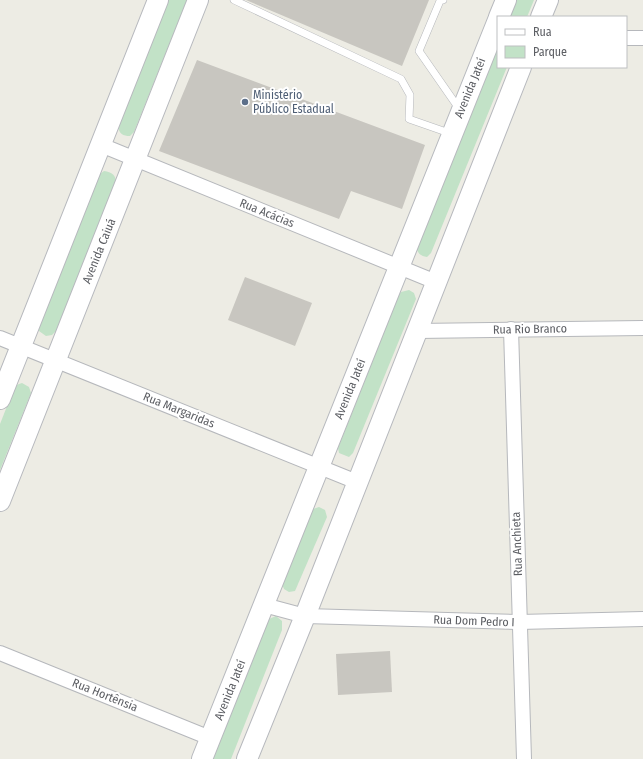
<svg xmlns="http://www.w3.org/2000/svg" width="643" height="759" font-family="'Fira Sans Condensed',sans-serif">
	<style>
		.green { fill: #c2e2c7 }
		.building { fill: #c8c6c0 }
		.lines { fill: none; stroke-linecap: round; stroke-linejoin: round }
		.lane-casing { stroke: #b6b8bc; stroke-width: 8 }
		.street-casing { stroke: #b6b8bc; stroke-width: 16 }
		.secondary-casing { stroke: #b7b9be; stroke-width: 22 }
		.lane { stroke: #fff; stroke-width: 7 }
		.street { stroke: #fff; stroke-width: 14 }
		.secondary { stroke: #fff; stroke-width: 20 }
		.service-dot { fill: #5c6f8a; stroke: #fff; stroke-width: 1.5 }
		.labels { text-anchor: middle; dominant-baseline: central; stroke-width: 4; stroke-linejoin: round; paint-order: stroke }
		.street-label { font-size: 12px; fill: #5c5e63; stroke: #fff }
		.service-label { font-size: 12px; fill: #4e5e75; stroke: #fff; text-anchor: start }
	</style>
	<rect width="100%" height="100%" fill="#edece4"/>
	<g class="green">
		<path d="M167 0H187L134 132 130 136C123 136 119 134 118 126Z"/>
		<polygon points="515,0 534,0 527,17 508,17"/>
		<path d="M498 43V67H507L431 253 427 257C421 256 418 254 416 247Z"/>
		<path d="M104 171C112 172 116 175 116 183L56 331 52 335 46 336 39 331V326L100 174Z"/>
		<polygon points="409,290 414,293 416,299 353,453 349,457 339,453 338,448 398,297 401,292"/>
		<polygon points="22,383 29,387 31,393 0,470 0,424 15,386 19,384"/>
		<polygon points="319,507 325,510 327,517 295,591 289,592 284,589 282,584 313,509"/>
		<polygon points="276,616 282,621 282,630 231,759 213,759 269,619"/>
	</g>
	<g class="building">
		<polygon points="246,0 429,0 402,66"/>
		<polygon points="197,60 425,145 402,209 351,191 339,219 159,151"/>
		<polygon points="245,277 312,303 295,346 228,320"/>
		<polygon points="390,651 392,692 338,695 336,654"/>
	</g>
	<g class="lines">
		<g class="lane-casing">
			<g id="lane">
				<polyline points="234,0 401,79 410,95 409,119 452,134"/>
				<polyline points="443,0 440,1 419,51 460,110"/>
			</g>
		</g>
		<g class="street-casing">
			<g id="street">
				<polyline points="626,38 643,38"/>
				<polyline points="101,145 436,282"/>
				<polyline points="511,329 524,759"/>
				<polyline points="417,331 643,328"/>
				<polyline points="0,338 357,482"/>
				<polyline points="264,605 305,616 519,622 643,619"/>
				<polyline points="0,653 210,738"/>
			</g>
		</g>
		<g class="secondary-casing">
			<g id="secondary">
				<polyline points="499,17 506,0"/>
				<polyline points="541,17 548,0"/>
				<polyline points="0,399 158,0"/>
				<polyline points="0,501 198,0"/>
				<polyline points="202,759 498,20"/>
				<polyline points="247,759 305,616 521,67"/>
			</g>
		</g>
		<use href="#lane" class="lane"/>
		<use href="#street" class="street"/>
		<use href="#secondary" class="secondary"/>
	</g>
	<circle class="service-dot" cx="245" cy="102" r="4"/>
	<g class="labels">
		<g class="street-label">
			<text transform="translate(470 88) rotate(-68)">Avenida Jateí</text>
			<text transform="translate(267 213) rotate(22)">Rua Acácias</text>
			<text transform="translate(99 251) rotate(-68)">Avenida Caiuá</text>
			<text transform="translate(530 329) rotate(-1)">Rua Rio Branco</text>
			<text transform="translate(350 389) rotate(-68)">Avenida Jateí</text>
			<text transform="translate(179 410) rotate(22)">Rua Margaridas</text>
			<text transform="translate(517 544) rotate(-92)">Rua Anchieta</text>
			<text transform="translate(474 621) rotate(2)">Rua Dom Pedro I</text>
			<text transform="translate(230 690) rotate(-68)">Avenida Jateí</text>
			<text transform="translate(105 695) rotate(22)">Rua Hortênsia</text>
		</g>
		<g class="service-label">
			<text x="253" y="95">Ministério<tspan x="253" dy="14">Público Estadual</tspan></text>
		</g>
	</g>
	<rect x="497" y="16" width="130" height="52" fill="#ffffff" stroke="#bebfc1"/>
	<rect x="505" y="29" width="20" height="6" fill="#ffffff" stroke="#bebfc1"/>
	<text x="533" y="36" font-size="12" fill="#5c5e63">Rua</text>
	<rect x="505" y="46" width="20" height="12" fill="#c2e2c7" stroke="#bebfc1"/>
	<text x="533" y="56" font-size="12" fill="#5c5e63">Parque</text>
</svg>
